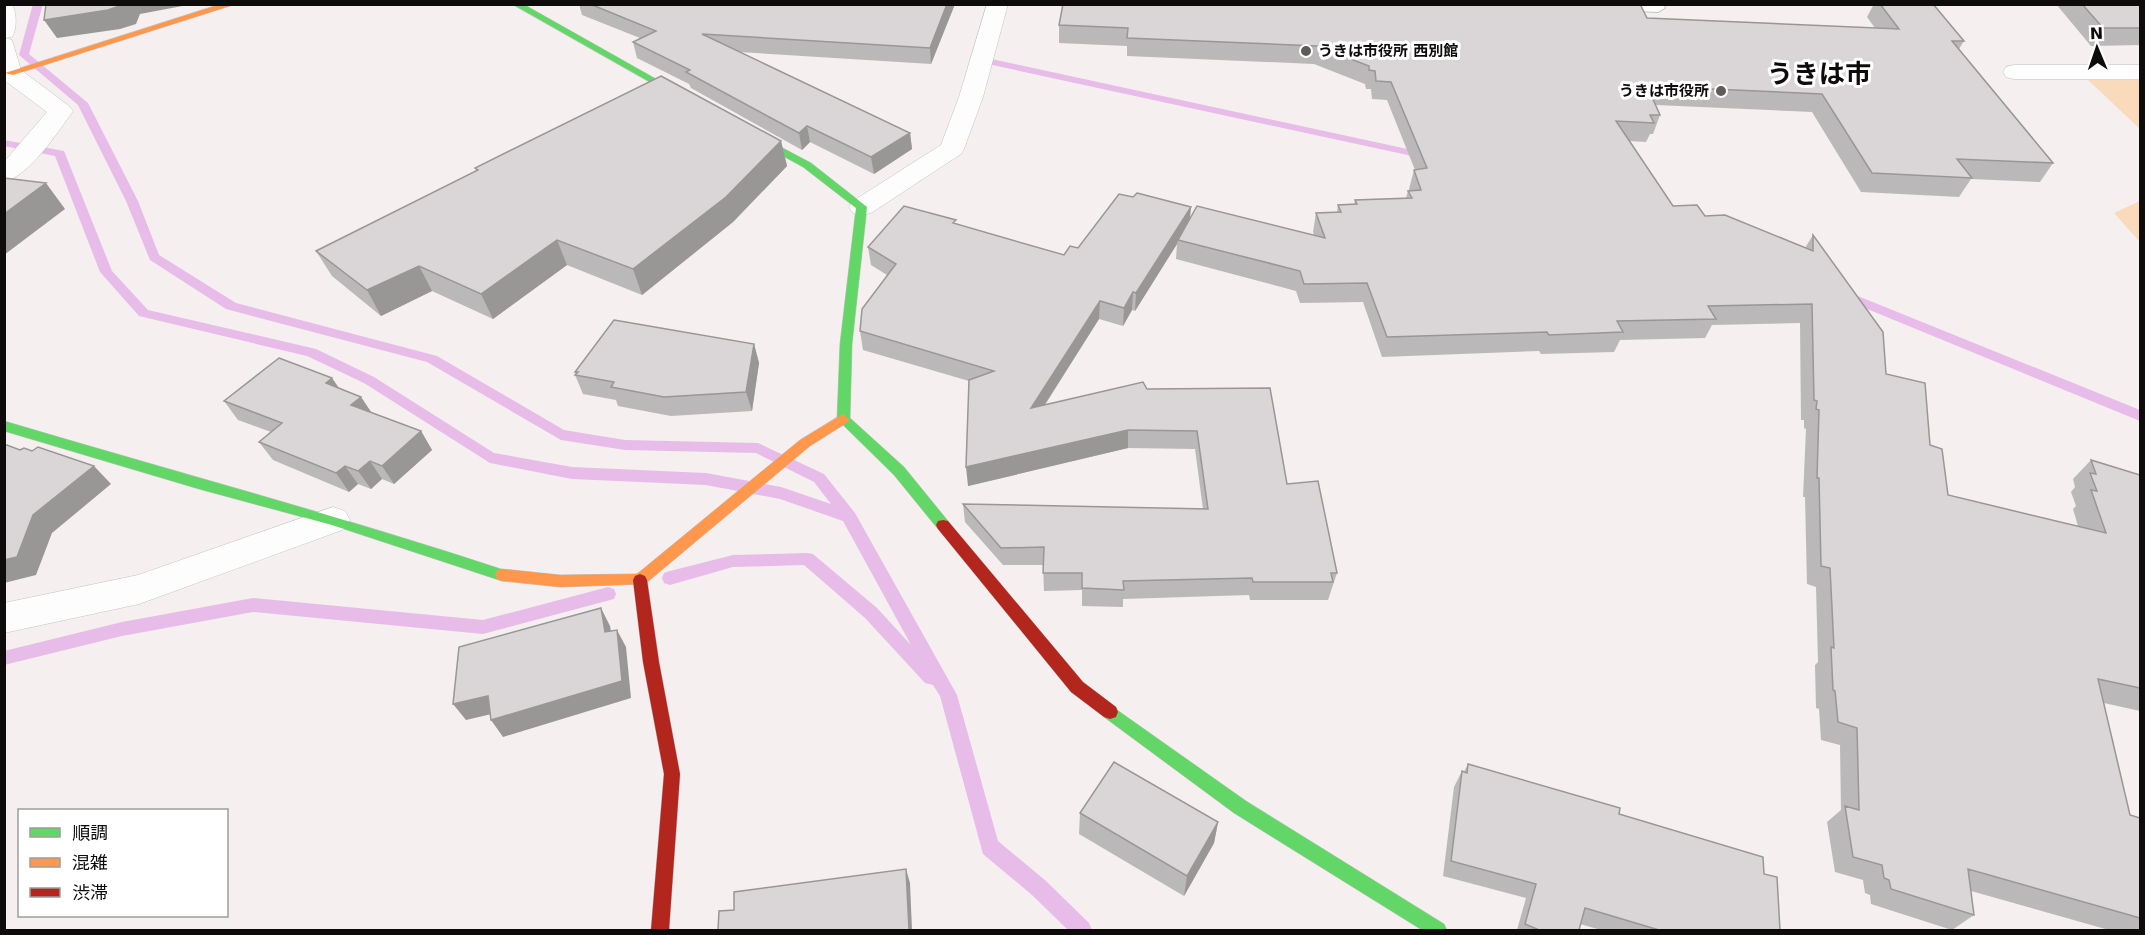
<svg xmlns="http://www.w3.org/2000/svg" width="2145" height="935" font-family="'DejaVu Sans','Noto Sans JP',sans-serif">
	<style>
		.green { fill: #f9dbbb }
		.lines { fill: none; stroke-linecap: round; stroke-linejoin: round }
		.stream { fill: #e8bce9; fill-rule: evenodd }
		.lane-casing { stroke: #c6c2c2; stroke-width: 2 }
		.street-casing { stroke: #c6c2c2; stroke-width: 1 }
		.fast-casing { stroke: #c6c2c2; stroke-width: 1 }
		.slow-casing { stroke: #c6c2c2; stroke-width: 1 }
		.jam-casing { stroke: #c6c2c2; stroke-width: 1 }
		.lane { fill: #fefdfd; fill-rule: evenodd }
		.street { fill: #fefdfd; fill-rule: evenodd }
		.fast { fill: #63d668; fill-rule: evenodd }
		.slow { fill: #ff974d; fill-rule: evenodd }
		.jam { fill: #b3261e; fill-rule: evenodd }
		.wall { fill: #bbb8b9 }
		.shaded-wall { fill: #999696 }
		.building { fill: #dad6d7; stroke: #999696; stroke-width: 1.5 }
		.poi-dot { fill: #5f5b5b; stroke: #fff; stroke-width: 2 }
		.labels { text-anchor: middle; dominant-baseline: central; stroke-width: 6; stroke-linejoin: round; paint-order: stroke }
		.far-poi-label { font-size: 15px; font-weight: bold; fill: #0e0b0b; stroke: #fff; text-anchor: start }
		.far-town-label { font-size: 26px; font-weight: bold; fill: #0e0b0b; stroke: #fff }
	</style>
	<rect width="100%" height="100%" fill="#f5efef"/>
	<g class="green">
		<polygon points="2088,80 2140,80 2140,129"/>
		<polygon points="2140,201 2140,242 2114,213"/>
	</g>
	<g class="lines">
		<g class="stream">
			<polygon points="33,4 43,4 29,54 88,103 138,201 159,255 236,303 437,356 564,430 625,440 758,443 824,474 855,513 957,695 998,841 1046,881 1089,923 1092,930 1068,930 1032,895 983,854 940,696 933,685 925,683 865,618 804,565 733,567 670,585 664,583 662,578 664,573 670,571 733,555 807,553 813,554 877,608 911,645 843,521 780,499 706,485 572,479 490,463 364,383 307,356 139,316 100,272 55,156 4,146 4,140 64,151 112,271 148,310 316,349 374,377 494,453 572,467 706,473 781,487 831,504 814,482 756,453 625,450 561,440 427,362 226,309 150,260 126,201 78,105 19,55"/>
			<polygon points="987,58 1426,153 1432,156 1426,159 983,63 983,59"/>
			<polygon points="1843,290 2140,410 2140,421 1838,297 1837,294"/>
			<polygon points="608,587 614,589 616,594 614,599 483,634 253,612 122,636 4,665 4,651 122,622 253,598 483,620"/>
		</g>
		<g class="lane-casing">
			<polygon id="lane" points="1571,4 1663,4 1665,8 1658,12 1578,8"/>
		</g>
		<g class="street-casing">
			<g id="street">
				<path d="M4 4 12 5C17 13 17 29 12 37L5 38 12 40 21 70 69 106 73 111C58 132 30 175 4 182V162L47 112 4 80Z"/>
				<polygon points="987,4 1008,4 983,97 964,149 961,154 871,213 862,215 853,213 849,207 853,201 941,145 959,97"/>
				<polygon points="2014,65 2140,65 2140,79 2014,79 2006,77 2003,72 2006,67"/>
				<polygon points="333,507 345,511 350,520 345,529 139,604 4,633 4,603 138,575"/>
			</g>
		</g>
		<g class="fast-casing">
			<g id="fast">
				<polygon points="512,4 523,4 695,101 687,103"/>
				<polygon points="743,127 811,163 867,207 852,344 850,418 904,467 948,521 950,525 948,529 938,529 894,475 837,419 840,344 856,208 803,167 739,132 739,128"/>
				<path d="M4 421C172 471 341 516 507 571L509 575 507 579 502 581 332 525 199 489 4 431Z"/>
				<polygon points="1110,705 1246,801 1444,924 1447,930 1422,930 1234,813 1104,717 1102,712 1104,707"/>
			</g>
		</g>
		<g class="slow-casing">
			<g id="slow">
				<polygon points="221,4 236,4 13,75 5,73"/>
				<polygon points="843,414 849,419 848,422 810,446 645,584 560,587 502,581 497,579 495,575 497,571 502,569 560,575 637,574 800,440"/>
			</g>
		</g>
		<g class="jam-casing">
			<g id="jam">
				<polygon points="943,520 948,521 1083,682 1116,707 1118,712 1116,717 1110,719 1104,717 1071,692 938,529 936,525 938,521"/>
				<polygon points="640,574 645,576 647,580 659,662 680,774 669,930 651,930 664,774 643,662 633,580 635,576"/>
			</g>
		</g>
		<use href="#lane" class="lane"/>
		<use href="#street" class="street"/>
		<use href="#fast" class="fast"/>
		<use href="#slow" class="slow"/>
		<use href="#jam" class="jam"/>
	</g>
	<g class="wall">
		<polygon points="579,4 955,4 931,64 740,52 910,133 912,149 874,174 810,142 802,150 691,88 689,84 637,58 633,42 640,38 582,15"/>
		<polygon points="1874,4 1933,4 1964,41 1959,49 2053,163 2040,182 1971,179 1959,197 1861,192 1812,112 1656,105 1660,115 1653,134 1650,134 1646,142 1629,141 1673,206 1805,248 1813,235 1886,374 1930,445 1948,495 2078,526 2073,509 2076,506 2071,492 2075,487 2073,479 2091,460 2140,475 2140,711 2104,703 2130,815 2140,818 2140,930 2109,930 1971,891 1974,915 1952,930 1871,904 1870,895 1865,893 1863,880 1835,872 1827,822 1841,810 1840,745 1821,740 1819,709 1816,708 1815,665 1818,662 1816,587 1807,584 1805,497 1803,497 1806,429 1804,428 1804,420 1801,420 1800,323 1712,325 1705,338 1620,340 1614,352 1541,354 1539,351 1382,357 1363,302 1300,303 1296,291 1176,259 1177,244 1135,311 1132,310 1123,326 1099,319 1045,405 1147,389 1287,484 1337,573 1328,600 1250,600 1249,595 1123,599 1123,607 1082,606 1082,590 1044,591 1043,565 1003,565 965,522 963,504 1203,509 1195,449 1128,448 968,486 969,381 863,350 860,331 887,275 871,265 868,247 957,224 1064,255 1078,248 1133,197 1191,207 1190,218 1314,235 1313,232 1316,213 1337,212 1338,205 1354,205 1355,200 1406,198 1408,191 1410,191 1409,189 1414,170 1415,170 1387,100 1372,99 1371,89 1366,89 1365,84 1314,64 1127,56 1127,46 1059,43 1059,25 1647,18 1875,28 1867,17"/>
		<polygon points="2056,4 2140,4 2140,45 2091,46"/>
		<polygon points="781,141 787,166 733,222 642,295 567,265 493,319 432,291 381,316 332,276 316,251 476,171 475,168"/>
		<polygon points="754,344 759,363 752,411 671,416 618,406 616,400 583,394 575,375 576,374 575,372"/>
		<polygon points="332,378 339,388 361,397 371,412 421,431 432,450 394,484 382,479 371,489 358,484 349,492 273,460 259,442 271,432 238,420 224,401"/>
		<polygon points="1468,764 1619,814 1764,874 1780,930 1601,930 1580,924 1579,930 1517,930 1526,898 1443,876 1454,787 1462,771 1464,772"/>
		<polygon points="1080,813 1218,822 1214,843 1184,896 1079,834"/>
	</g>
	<g class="shaded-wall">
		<polygon points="125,4 193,4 140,14 136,24 120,29 57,38 44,20"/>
		<polygon points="947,4 955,4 931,64 930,48"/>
		<polygon points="807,126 810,142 802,150 799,133"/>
		<polygon points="910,133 912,149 874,174 871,157"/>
		<polygon points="781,141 787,166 733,222 642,295 633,269"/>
		<polygon points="46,183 65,209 4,255 4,214"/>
		<polygon points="1191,207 1189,225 1178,240 1177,244 1135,311 1136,293"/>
		<polygon points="557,240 567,265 493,319 481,294"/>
		<polygon points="419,266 432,291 381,316 367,290"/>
		<polygon points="1133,292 1132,310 1123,326 1124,308"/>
		<polygon points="1100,301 1099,319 1031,426 1031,408"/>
		<polygon points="754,344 759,363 752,411 746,392"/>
		<polygon points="332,378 344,396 326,383"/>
		<polygon points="361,397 373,415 351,405"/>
		<polygon points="1128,430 1128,448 968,486 966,467"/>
		<polygon points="421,431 432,450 394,484 382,466"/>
		<polygon points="370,461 382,479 371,489 358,471"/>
		<polygon points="94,466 111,484 52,533 36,575 4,583 4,560 33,515"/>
		<polygon points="345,466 358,484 349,492 336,473"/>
		<polygon points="601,608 610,626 614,649 605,632"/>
		<polygon points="617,630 626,647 631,698 503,737 491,720"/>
		<polygon points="488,696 500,712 466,720 453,704"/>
		<polygon points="1218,822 1214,843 1184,896 1187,876"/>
		<polygon points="906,869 910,883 912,930 909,930"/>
	</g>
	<g class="building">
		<polygon points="46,4 125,4 108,10 44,20"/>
		<polygon points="590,4 947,4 930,48 702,34 910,133 871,157 807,126 799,133 686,72 690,70 633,42 656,31"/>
		<polygon points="1063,4 1640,4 1647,18 1899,29 1880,4 1933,4 1964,41 1952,41 2053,163 1957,159 1972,178 1872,173 1822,94 1647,86 1660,115 1650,115 1654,123 1616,121 1673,206 1697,205 1705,216 1725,215 1813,251 1813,235 1883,332 1886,374 1925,383 1930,445 1942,449 1948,495 2106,533 2091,490 2097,491 2090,473 2096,474 2091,460 2140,475 2140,688 2098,679 2130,815 2140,818 2140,918 1968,869 1974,915 1891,889 1889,880 1884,878 1882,865 1853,857 1845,806 1859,810 1857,728 1838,722 1835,691 1833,690 1831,647 1834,648 1830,568 1821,566 1819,478 1817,478 1819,410 1816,409 1817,401 1814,400 1812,304 1708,306 1716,319 1617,321 1623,332 1549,335 1547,332 1387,337 1367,283 1304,284 1300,271 1178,240 1197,206 1325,238 1316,213 1341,212 1338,205 1357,204 1355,200 1412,198 1408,191 1421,190 1414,170 1427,168 1391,82 1376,81 1375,71 1369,70 1369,66 1317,46 1127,38 1128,28 1059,25"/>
		<polygon points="2082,4 2140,4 2140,28 2103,28"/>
		<polygon points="661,76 781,141 726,197 633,269 557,240 481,294 419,266 367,290 316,251 478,170 475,168"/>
		<polygon points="4,178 46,183 4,214"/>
		<polygon points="1137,193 1191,207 1136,293 1133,292 1124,308 1100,301 1031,408 1143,382 1147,389 1270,388 1287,484 1318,481 1337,573 1331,573 1333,582 1253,582 1252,578 1123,581 1124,590 1082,588 1082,573 1043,573 1044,547 1001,548 963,504 1208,509 1197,431 1128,430 966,467 969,380 994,371 860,331 862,309 896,264 868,247 904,206 956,220 953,223 1064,255 1070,246 1078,248 1119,194 1133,197"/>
		<polygon points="614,320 754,344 746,392 664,397 611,387 614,382 575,375 578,372 575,372"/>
		<polygon points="279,358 332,378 326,383 361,397 351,405 421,431 382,466 370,461 358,471 345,466 336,473 259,442 282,423 224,401"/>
		<polygon points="4,444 20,450 24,448 32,451 38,447 94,466 33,515 17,557 4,560"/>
		<polygon points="601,608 605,632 617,630 622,681 491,720 488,696 453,704 459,647"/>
		<polygon points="1114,762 1218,822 1187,876 1080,813"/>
		<polygon points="1468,764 1620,808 1619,814 1763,857 1764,874 1777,877 1780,930 1659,930 1585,908 1579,930 1539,930 1525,924 1536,884 1451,861 1462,771 1467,773"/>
		<polygon points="906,869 909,930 718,930 719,911 734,910 734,892"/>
	</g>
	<g class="poi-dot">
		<circle cx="1306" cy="51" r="6"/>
		<circle cx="1721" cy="91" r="6"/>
	</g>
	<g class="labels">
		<g class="far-poi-label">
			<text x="1318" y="51">うきは市役所 西別館</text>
			<text x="1709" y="91" text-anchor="end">うきは市役所</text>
		</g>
		<g class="far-town-label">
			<text x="1819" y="74">うきは市</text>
		</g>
	</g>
	<rect width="2145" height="935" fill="none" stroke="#0e0b0b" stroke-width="12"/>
	<rect x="18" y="809" width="210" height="108" fill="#ffffff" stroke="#9f9d9d" stroke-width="1.5"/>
	<rect x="30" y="828" width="30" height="9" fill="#63d668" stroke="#9f9d9d" stroke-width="1.5"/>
	<text x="72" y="839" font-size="18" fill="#0e0b0b">順調</text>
	<rect x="30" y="858" width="30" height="9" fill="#ff974d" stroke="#9f9d9d" stroke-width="1.5"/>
	<text x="72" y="869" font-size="18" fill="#0e0b0b">混雑</text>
	<rect x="30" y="888" width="30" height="9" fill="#b3261e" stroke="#9f9d9d" stroke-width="1.5"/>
	<text x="72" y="899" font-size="18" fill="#0e0b0b">渋滞</text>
	<g transform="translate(2097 48) rotate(358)" stroke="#ffffff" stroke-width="4.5" paint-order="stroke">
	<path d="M0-4.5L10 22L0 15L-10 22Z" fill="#0e0b0b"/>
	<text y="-9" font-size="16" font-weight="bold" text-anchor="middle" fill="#0e0b0b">N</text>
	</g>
</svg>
